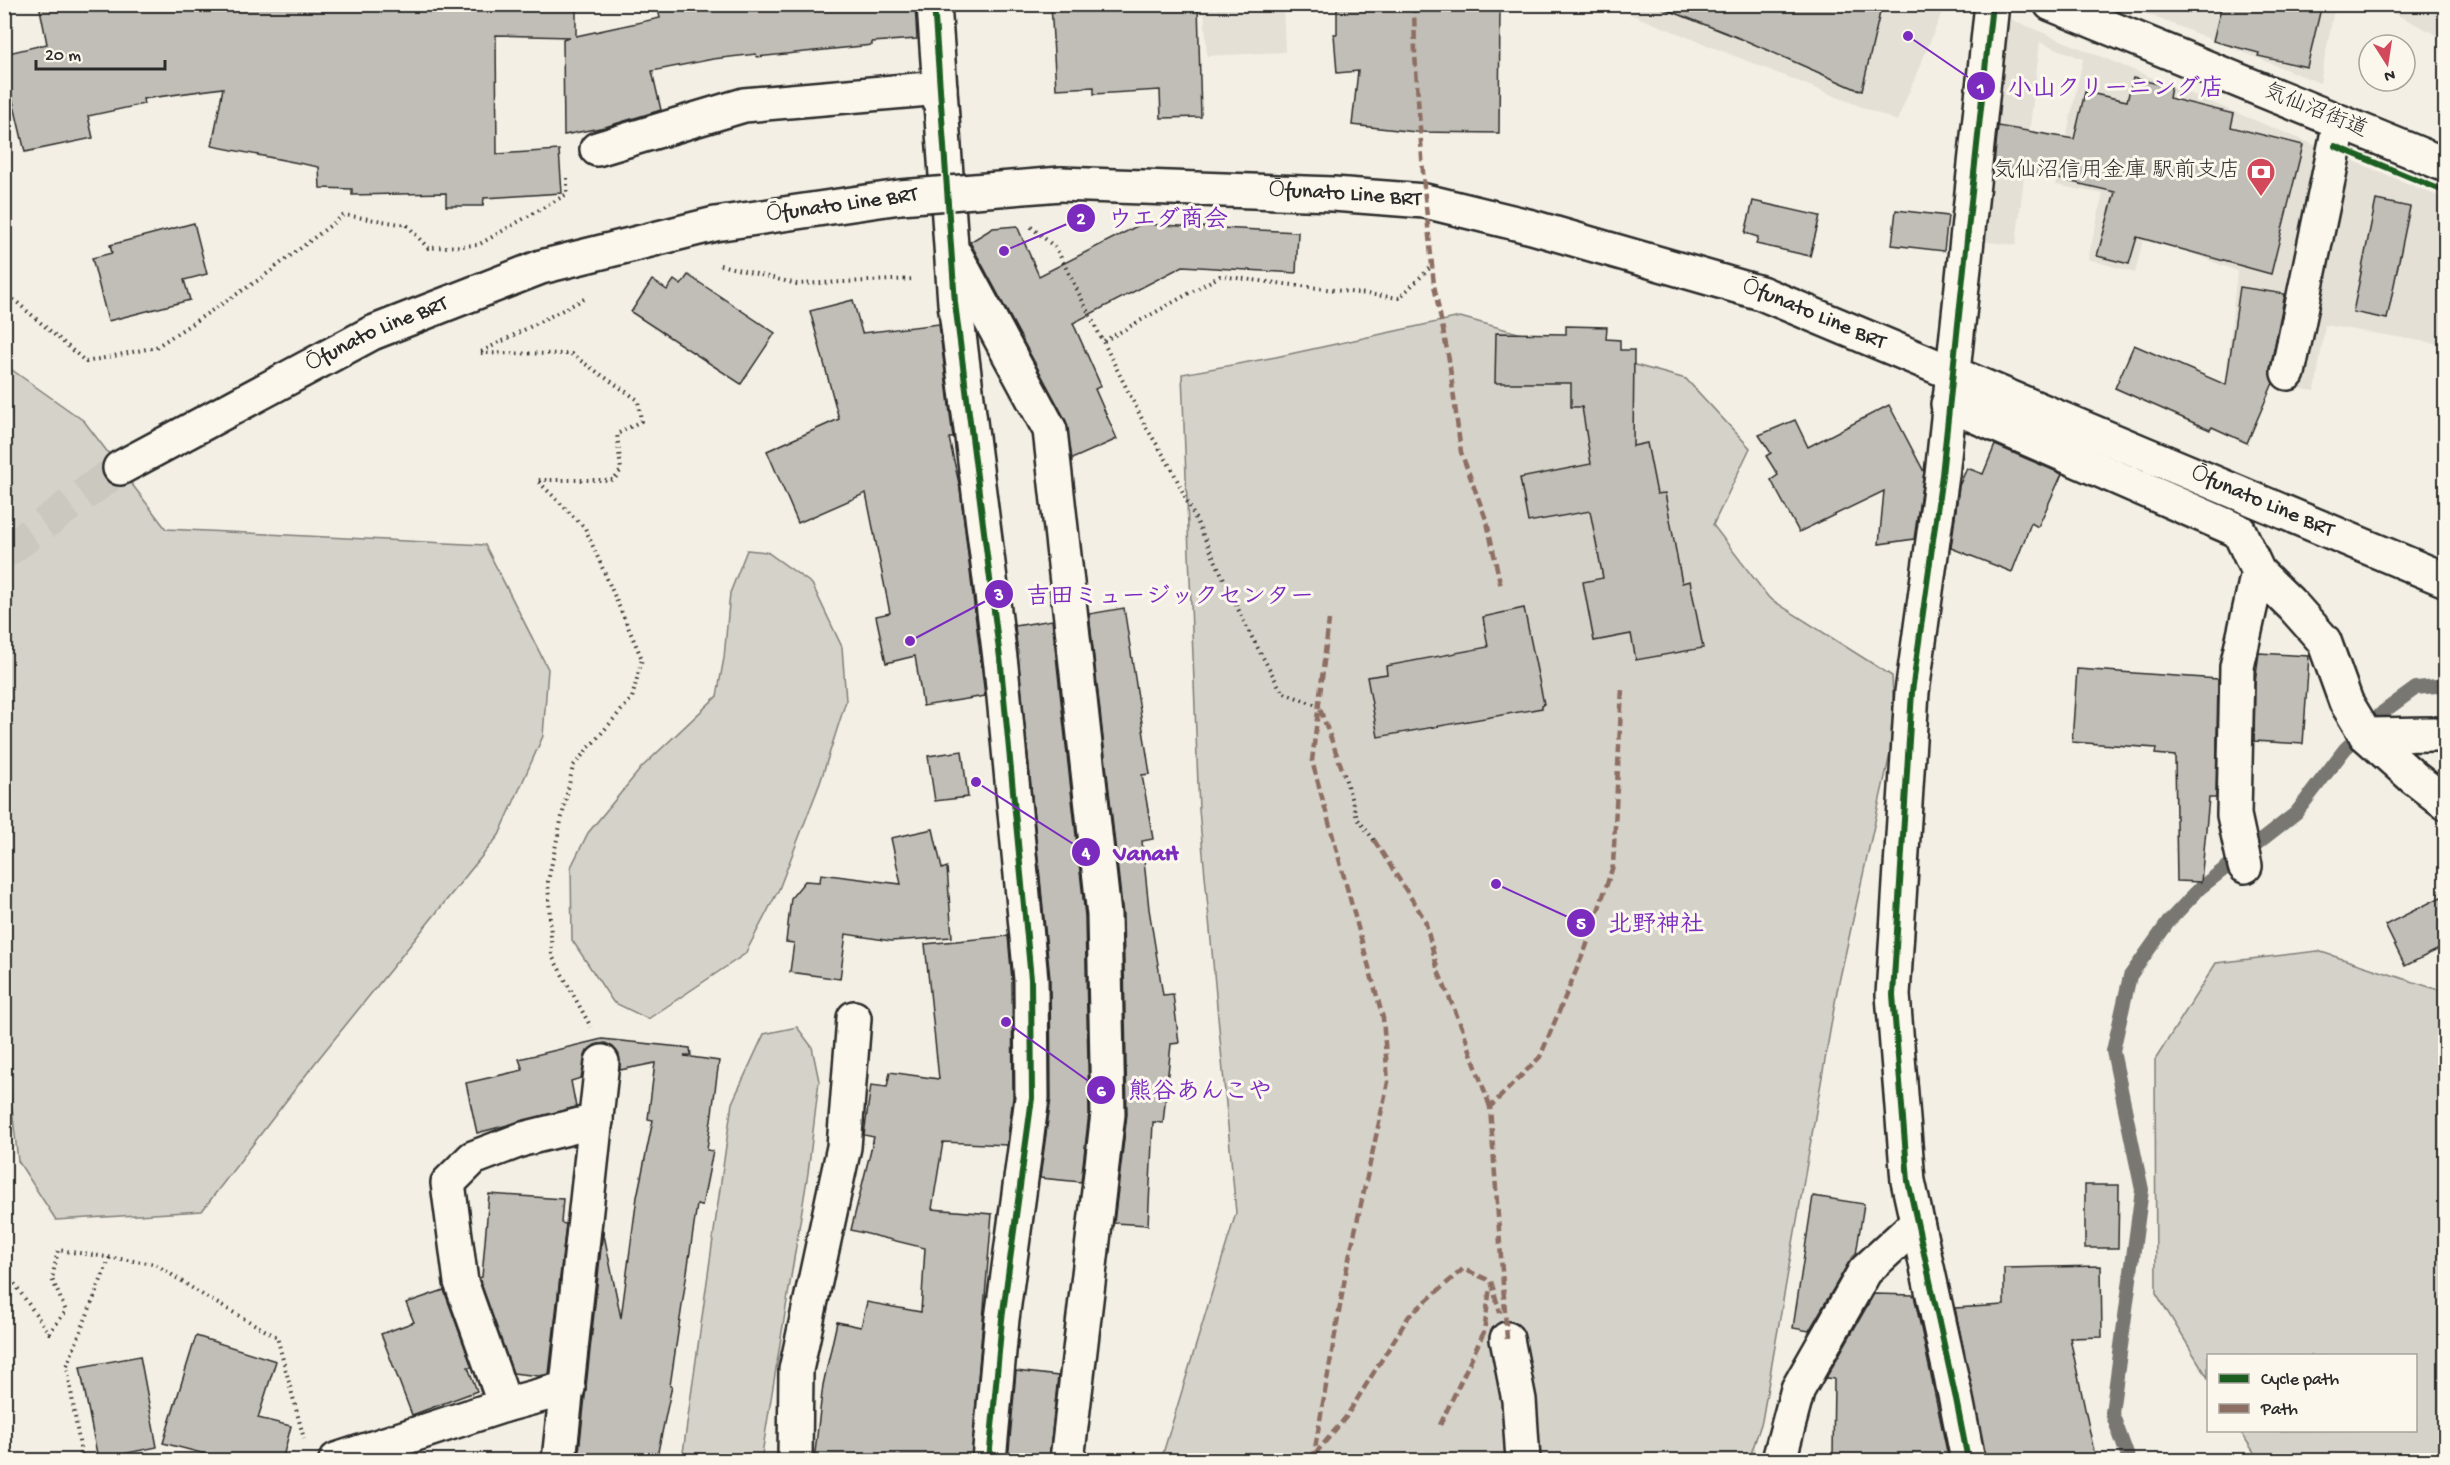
<svg xmlns="http://www.w3.org/2000/svg" width="2450" height="1465" font-family="'Gochi Hand','Klee One',sans-serif">
	<style>
		.built { fill: #e4e0d6 }
		.green { fill: #d5d2c9; stroke: #807e7a; stroke-width: 1.5 }
		.lines { fill: none; stroke-linecap: round; stroke-linejoin: round }
		.stream { stroke: #787772; stroke-width: 14 }
		.building { fill: #c0beb6; stroke: #2b2b2b; stroke-width: 1.5 }
		.minor-tunnel { stroke: #cbc8bf; stroke-width: 33; stroke-dasharray: 33 16; stroke-linecap: butt }
		.minor-casing { stroke: #2b2b2b; stroke-width: 38 }
		.path { stroke: #2b2b2b; stroke-width: 4; stroke-dasharray: 1.5 4.5; stroke-linecap: butt }
		.minor { stroke: #fbf7ec; stroke-width: 33 }
		.minor-bridge-casing { stroke: #2b2b2b; stroke-width: 38; stroke-linecap: butt }
		.minor-bridge { stroke: #fbf7ec; stroke-width: 33 }
		.quiet { stroke: #8d6e63; stroke-width: 4.5; stroke-dasharray: 9 4.5; stroke-linecap: butt }
		.cycleway-casing { stroke: #fbf7ec; stroke-width: 10 }
		.cycleway { stroke: #1b5e20; stroke-width: 6 }
		.labels { text-anchor: middle; dominant-baseline: central; stroke-width: 6; stroke-linejoin: round; paint-order: stroke }
		.street-label { font-size: 22px; fill: #2b2b2b; stroke: #fbf7ec }
		.poi-label { font-size: 22px; fill: #2b2b2b; stroke: #fbf7ec; text-anchor: end }
		.leader { fill: none; stroke: #7b2cbf; stroke-width: 2 }
		.callout-dot { fill: #7b2cbf; stroke: #fbf7ec; stroke-width: 2 }
		.mark-label { font-size: 18px; text-anchor: middle; font-weight: bold; fill: #fff }
		.callout-label { font-size: 24px; text-anchor: middle; font-weight: bold; fill: #7b2cbf; stroke: #fbf7ec; stroke-width: 6; stroke-linejoin: round; paint-order: stroke }
	</style>
	<rect width="100%" height="100%" fill="#f3efe4"/>
	<filter id="ink" filterUnits="userSpaceOnUse"><feTurbulence type="fractalNoise" baseFrequency=".0167" numOctaves="2"/><feDisplacementMap in="SourceGraphic" scale="12" xChannelSelector="R" yChannelSelector="G"/><feConvolveMatrix kernelMatrix="1 2 1 2 8 2 1 2 1" color-interpolation-filters="sRGB"/></filter>
	<g filter="url(#ink)">
		<g class="built">
			<polygon points="1611,4 1945,5 1897,121 1610,6"/>
			<polygon points="1204,5 1283,5 1285,52 1207,56"/>
			<polygon points="2125,5 2335,5 2320,83"/>
			<polygon points="2377,5 2445,5 2445,39"/>
			<polygon points="2010,19 2445,199 2445,345 2325,325 2315,391 2226,378 2237,271 2144,235 2135,273 2088,259 2103,194 2056,185 2083,59 2040,42 2016,245 1977,241 1988,120"/>
		</g>
		<g class="green">
			<polygon points="1460,317 1686,379 1750,448 1713,525 1769,598 1892,676 1895,732 1837,991 1762,1421 1749,1460 1161,1460 1236,1213 1199,810 1182,374 1276,357"/>
			<polygon points="5,365 84,421 166,529 485,545 548,669 543,736 499,835 315,1063 202,1211 56,1220 18,1161 8,1072 5,1065"/>
			<polygon points="747,550 767,552 812,584 842,647 846,701 820,783 779,889 745,954 648,1019 613,1002 572,940 571,867 588,833 642,767 717,696 724,658 730,593"/>
			<polygon points="2318,951 2445,992 2445,1460 2259,1460 2240,1431 2416,1430 2416,1356 2208,1356 2208,1378 2156,1293 2155,1060 2216,963"/>
			<polygon points="797,1027 812,1047 819,1081 808,1173 761,1460 682,1460 732,1103 764,1034"/>
		</g>
		<g class="lines">
			<polyline class="stream" points="2129,1460 2112,1413 2142,1190 2113,1051 2130,976 2169,921 2200,888 2296,813 2345,749 2383,712 2416,688 2446,685"/>
		</g>
		<g class="building">
			<polygon points="39,4 576,4 576,36 660,18 657,4 915,4 917,39 872,42 872,45 757,57 756,54 713,59 652,71 661,110 605,127 564,135 563,39 570,37 496,35 497,154 559,150 562,193 484,198 483,206 446,206 446,193 352,195 352,189 320,188 319,167 212,146 223,88 143,99 144,104 88,116 93,138 25,152 4,63 4,54 47,44"/>
			<polygon points="1051,4 1198,4 1201,117 1161,118 1160,90 1094,94 1094,87 1056,89"/>
			<polygon points="1337,4 1500,4 1499,133 1416,132 1352,125 1358,71 1337,73 1334,34 1337,34"/>
			<polygon points="1661,4 1882,4 1862,90 1858,89 1858,90 1749,42 1660,7"/>
			<polygon points="2222,4 2322,4 2307,67 2258,56 2259,53 2213,41"/>
			<polygon points="2133,78 2171,87 2169,98 2234,114 2231,127 2303,145 2271,274 2137,237 2129,264 2097,256 2115,192 1994,164 1998,126 2074,139 2085,92 2127,101"/>
			<polygon points="2376,200 2410,207 2387,319 2353,312"/>
			<polygon points="1753,201 1820,216 1810,256 1756,244 1758,237 1745,233"/>
			<polygon points="1896,210 1948,216 1944,251 1892,245"/>
			<polygon points="194,223 207,274 184,280 190,300 108,321 92,258 112,253 110,245"/>
			<polygon points="1141,224 1298,232 1296,273 1183,266 1073,323 1101,386 1095,389 1117,439 1072,459 1066,421 970,242 993,228 1017,226 1039,276"/>
			<polygon points="688,275 775,333 741,384 631,312 652,280 667,290 674,280 681,285"/>
			<polygon points="2240,287 2285,294 2270,369 2273,383 2247,443 2212,427 2210,430 2115,388 2134,345 2226,385"/>
			<polygon points="853,300 862,333 939,324 953,438 949,438 960,488 985,696 923,706 915,656 886,663 876,616 890,613 866,493 798,523 767,451 839,419 810,311"/>
			<polygon points="1566,326 1607,327 1606,339 1620,340 1620,350 1634,350 1633,446 1647,443 1657,494 1665,493 1682,583 1690,581 1703,648 1636,660 1631,634 1594,641 1583,582 1603,578 1590,511 1528,522 1520,478 1591,464 1582,407 1571,407 1571,383 1495,383 1496,333 1566,334"/>
			<polygon points="1889,405 1924,472 1914,539 1879,544 1884,491 1799,532 1771,480 1778,475 1766,456 1771,453 1759,435 1795,420 1808,447"/>
			<polygon points="1995,445 2062,474 2038,527 2031,523 2012,572 1951,548 1959,486 1967,468 1983,474"/>
			<polygon points="1124,608 1150,774 1142,775 1153,839 1142,841 1149,909 1163,995 1173,994 1179,1043 1171,1044 1163,1123 1153,1122 1148,1225 1114,1223 1127,1114 1123,915 1089,614"/>
			<polygon points="1524,608 1544,704 1542,705 1542,708 1378,737 1367,677 1387,674 1386,666 1488,647 1483,617"/>
			<polygon points="1052,620 1085,916 1089,1113 1081,1182 1040,1178 1051,1098 1050,979 1015,626"/>
			<polygon points="2259,653 2309,656 2303,744 2254,741 2255,682"/>
			<polygon points="2077,669 2218,679 2216,798 2209,798 2201,882 2177,881 2175,756 2155,754 2156,748 2072,742"/>
			<polygon points="962,751 968,797 935,801 928,756"/>
			<polygon points="933,829 942,869 947,867 952,937 891,941 846,934 840,979 790,972 794,943 786,942 791,898 805,881 820,882 821,874 901,884 891,838"/>
			<polygon points="2445,895 2445,946 2405,966 2385,925"/>
			<polygon points="1008,936 1012,980 1013,1097 1007,1145 943,1142 932,1209 992,1214 971,1461 814,1461 823,1385 837,1322 861,1327 867,1302 921,1312 925,1248 851,1230 874,1137 864,1135 871,1085 887,1087 890,1072 939,1079 925,944"/>
			<polygon points="602,1039 690,1048 691,1055 684,1056 719,1061 707,1150 713,1151 702,1206 697,1205 670,1386 672,1386 656,1461 578,1461 603,1230 621,1318 637,1197 653,1120 648,1119 655,1063 620,1070 619,1055 613,1047 605,1043 595,1045 587,1051 581,1078 571,1081 576,1107 477,1133 466,1083 523,1070 519,1059"/>
			<polygon points="2085,1185 2119,1185 2118,1248 2085,1248"/>
			<polygon points="489,1194 563,1199 561,1223 566,1224 549,1374 539,1376 513,1373 479,1278 482,1277"/>
			<polygon points="1813,1196 1864,1204 1856,1254 1849,1262 1809,1331 1793,1328"/>
			<polygon points="2101,1266 2102,1337 2070,1338 2096,1461 1986,1461 1955,1308 2004,1305 2004,1268"/>
			<polygon points="444,1290 472,1367 468,1367 477,1391 412,1415 381,1334 414,1322 406,1303"/>
			<polygon points="1874,1294 1914,1295 1949,1461 1871,1461 1871,1458 1833,1457 1834,1379 1826,1378"/>
			<polygon points="196,1336 276,1361 258,1418 291,1426 282,1461 232,1461 163,1443"/>
			<polygon points="140,1356 157,1447 98,1459 80,1367"/>
			<polygon points="1016,1371 1058,1376 1049,1461 1008,1461"/>
		</g>
		<g class="lines">
			<polyline class="minor-tunnel" points="4,553 120,468"/>
			<g class="minor-casing">
				<g id="minor">
					<polyline points="934,4 955,303 1001,666 1031,979 1032,1098 1002,1319 989,1460"/>
					<polyline points="2051,4 2446,165"/>
					<polyline points="597,149 744,105 940,88"/>
					<path id="s1" d="M1061 184 1333 194 1425 201 1532 227 1761 293 2446 580"/>
					<polyline points="956,256 1050,430 1104,915 1108,1114 1067,1460"/>
					<polyline points="2288,373 2340,122"/>
					<polyline points="1948,404 2239,531 2258,572 2293,606 2324,641 2346,702 2366,735 2414,778 2446,803"/>
					<path id="s2" d="M120 468 372 333 541 267 715 224 900 197"/>
					<polyline points="2366,735 2434,734"/>
					<polyline points="2245,866 2234,815 2237,667 2258,572"/>
					<polyline points="1507,1339 1519,1400 1523,1460"/>
					<polyline points="505,1405 568,1388"/>
					<polyline points="336,1460 505,1405 461,1282 448,1183 473,1158 523,1139 596,1121"/>
					<polyline points="559,1460 602,1062"/>
					<polyline points="795,1460 796,1370 844,1147 854,1018"/>
					<polyline points="1779,1460 1798,1389 1865,1271 1917,1223"/>
					<polyline points="1968,1460 1956,1399 1908,1181 1893,995 1912,692 1942,475 1992,4"/>
				</g>
			</g>
			<g class="path">
				<polyline points="1031,227 1056,248 1146,427 1172,469 1248,630 1282,692 1319,706"/>
				<polyline points="720,265 797,284 914,279"/>
				<polyline points="4,291 86,362 156,347 260,279 344,215 407,225 428,248 478,245 567,194 567,175"/>
				<polyline points="584,299 479,353 571,354 638,400 641,421 617,434 621,470 614,480 537,480 585,528 642,659 632,698 573,766 548,881 552,956 591,1027"/>
				<polyline points="1104,341 1220,276 1399,298 1432,266"/>
				<polyline points="1344,774 1357,818 1374,840"/>
				<polyline points="4,1269 49,1333 66,1311 52,1279 58,1250 155,1264 206,1297 277,1337 304,1439"/>
				<polyline points="82,1460 67,1366 110,1257"/>
			</g>
			<use href="#minor" class="minor"/>
			<g class="minor-bridge-casing">
				<polyline id="minor-bridge" points="900,197 1061,184"/>
			</g>
			<use href="#minor-bridge" class="minor-bridge"/>
			<g class="quiet">
				<polyline points="1414,4 1415,54 1424,187 1434,285 1449,360 1461,452 1487,522 1501,587"/>
				<polyline points="1320,709 1344,774"/>
				<polyline points="1374,840 1425,920 1438,971 1463,1030 1490,1107"/>
				<polyline points="1507,1339 1490,1107 1540,1057 1586,947 1613,866 1622,688"/>
				<polyline points="1440,1425 1484,1332 1490,1287"/>
				<polyline points="1315,1454 1346,1417 1409,1316 1463,1269 1491,1281 1500,1313"/>
				<polyline points="1313,1460 1346,1272 1388,1082 1383,1018 1312,761 1329,620"/>
			</g>
			<g class="cycleway-casing">
				<g id="cycleway">
					<polyline points="934,4 955,303 1001,666 1031,979 1032,1098 1002,1319 989,1460"/>
					<polyline points="2335,146 2446,192"/>
					<polyline points="1968,1460 1956,1399 1908,1181 1893,995 1912,692 1942,475 1992,4"/>
				</g>
			</g>
			<use href="#cycleway" class="cycleway"/>
		</g>
	</g>
	<defs>
		<g id="bank-pin" transform="scale(1.5)"><path d="M0 17L-7.5 6A9.5 9.5 0 1 1 7.5 6Z" fill="#d1495b" stroke="#fbf7ec"/><path d="M-6-4H6V4H-6ZM0-2.3a2.3 2.3 0 1 0 0 4.6a2.3 2.3 0 1 0 0-4.6Z" fill="#fff"/></g>
	</defs>
	<g fill-rule="evenodd">
		<use href="#bank-pin" x="2261" y="172"/>
	</g>
	<g class="labels">
		<g class="street-label">
			<text transform="translate(2315 112) rotate(22)">気仙沼街道</text>
			<text stroke="none"><textPath href="#s1" startOffset="284">Ōfunato Line BRT</textPath></text>
			<text transform="translate(842 206) rotate(-8)">Ōfunato Line BRT</text>
			<text stroke="none"><textPath href="#s1" startOffset="770">Ōfunato Line BRT</textPath></text>
			<text stroke="none"><textPath href="#s2" startOffset="290">Ōfunato Line BRT</textPath></text>
			<text stroke="none"><textPath href="#s1" startOffset="1256">Ōfunato Line BRT</textPath></text>
		</g>
		<g class="poi-label">
			<text x="2240" y="172">気仙沼信用金庫 駅前支店</text>
		</g>
	</g>
	<path class="leader" d="M1908 36L1981 86M1004 251L1081 218M910 641L999 594M976 782L1086 852M1496 884L1581 923M1006 1022L1101 1090"/>
	<g class="callout-dot">
		<circle cx="1908" cy="36" r="6"/>
		<circle cx="1004" cy="251" r="6"/>
		<circle cx="910" cy="641" r="6"/>
		<circle cx="976" cy="782" r="6"/>
		<circle cx="1496" cy="884" r="6"/>
		<circle cx="1006" cy="1022" r="6"/>
		<circle cx="1981" cy="86" r="15"/>
		<circle cx="1081" cy="218" r="15"/>
		<circle cx="999" cy="594" r="15"/>
		<circle cx="1086" cy="852" r="15"/>
		<circle cx="1581" cy="923" r="15"/>
		<circle cx="1101" cy="1090" r="15"/>
	</g>
	<g class="mark-label">
		<text x="1981" y="93">1</text>
		<text x="1081" y="224">2</text>
		<text x="999" y="600">3</text>
		<text x="1086" y="858">4</text>
		<text x="1581" y="929">5</text>
		<text x="1101" y="1096">6</text>
	</g>
	<g class="callout-label">
		<text x="2116" y="95">小山クリーニング店</text>
		<text x="1168" y="226">ウエダ商会</text>
		<text x="1170" y="603">吉田ミュージックセンター</text>
		<text x="1146" y="860">VanaH</text>
		<text x="1656" y="931">北野神社</text>
		<text x="1200" y="1098">熊谷あんこや</text>
	</g>
	<rect width="2450" height="1465" fill="none" stroke="#fbf7ec" stroke-width="24"/>
	<rect x="12" y="12" width="2426" height="1441" fill="none" stroke="#2b2b2b" stroke-width="2" filter="url(#ink)"/>
	<rect x="2207" y="1354" width="210" height="78" fill="#fbf7ec" stroke="#a8a59f" stroke-width="1.5"/>
	<rect x="2219" y="1374" width="30" height="9" fill="#1b5e20" stroke="#a8a59f" stroke-width="1.5"/>
	<text x="2261" y="1384" font-size="18" fill="#2b2b2b">Cycle path</text>
	<rect x="2219" y="1404" width="30" height="9" fill="#8d6e63" stroke="#a8a59f" stroke-width="1.5"/>
	<text x="2261" y="1414" font-size="18" fill="#2b2b2b">Path</text>
	<g transform="translate(2387 63) rotate(168)"><circle r="28" fill="#fbf7ec" stroke="#a8a59f" stroke-width="1.5"/>
	<path d="M0-4.5L10 22L0 15L-10 22Z" fill="#d1495b"/>
	<text y="-9" font-size="16" font-weight="bold" text-anchor="middle" fill="#2b2b2b">N</text>
	</g>
	<path d="M36 60v9h129v-9" fill="none" stroke="#2b2b2b" stroke-width="3"/>
	<text x="45" y="60" font-size="18" fill="#2b2b2b" stroke="#fbf7ec" stroke-width="4.5" paint-order="stroke">20 m</text>
</svg>
